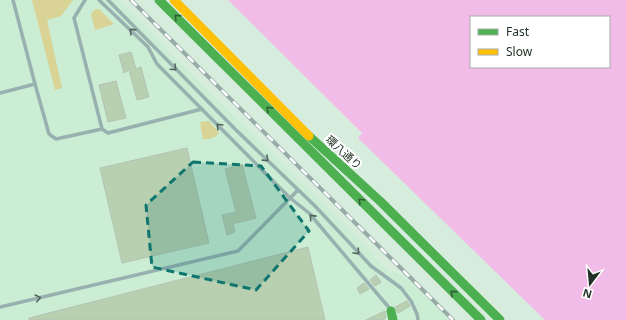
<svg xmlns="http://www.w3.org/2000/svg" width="626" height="320" font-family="'Noto Sans','Noto Sans JP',sans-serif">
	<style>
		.built { fill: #caedd3 }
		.green { fill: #d9d395 }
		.water { fill: #f2bce9; fill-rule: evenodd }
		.building { fill: #b8cfb0; stroke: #b5c3b5 }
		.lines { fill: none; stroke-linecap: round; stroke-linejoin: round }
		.lane { stroke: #98b0af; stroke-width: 3.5 }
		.fast { stroke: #4caf50; stroke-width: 9 }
		.slow { stroke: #ffc107; stroke-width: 9 }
		.rail-casing { stroke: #98aca6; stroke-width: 4 }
		.rail { stroke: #fff; stroke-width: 2.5; stroke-dasharray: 8; stroke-linecap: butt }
		.oneway { stroke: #315e35 }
		.oneway2 { stroke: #52645d }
		.marked { fill: #0f766e; fill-opacity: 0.2; stroke: #0f766e; stroke-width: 3; stroke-dasharray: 8 5; stroke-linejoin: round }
		.labels { text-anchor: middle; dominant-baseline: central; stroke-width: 4; stroke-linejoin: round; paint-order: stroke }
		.street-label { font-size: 11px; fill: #233227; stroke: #fff }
	</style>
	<rect width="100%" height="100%" fill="#d6ecdc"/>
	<polygon class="built" points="0,0 119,0 163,44 163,45 172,56 173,56 290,171 290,172 301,184 303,183 374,254 373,256 390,273 392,271 408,279 449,320 0,320"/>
	<g class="green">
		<polygon points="32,0 73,0 61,16 47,20 62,88 55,90"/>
		<polygon points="95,9 99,9 114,24 95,30 91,14"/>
		<path d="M209 121 219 133C215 138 209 140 203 139L200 122Z"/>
	</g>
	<path class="water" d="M228 0H626V320H545L358 138 362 133ZM471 17H609V67H471Z"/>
	<g class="building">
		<polygon points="131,52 136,69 141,67 149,97 137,100 129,70 124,73 119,55"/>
		<polygon points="116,81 126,118 108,122 99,85"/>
		<polygon points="187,148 209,243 122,263 100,168"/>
		<polygon points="242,164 256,218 233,224 235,232 227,235 222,215 236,212 225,169"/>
		<polygon points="308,247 325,320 29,320 29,318"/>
		<polygon points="376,275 381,282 375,286 370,280"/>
		<polygon points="364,283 369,289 360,294 357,288"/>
		<polygon points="407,301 410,306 398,313 395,307"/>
		<polygon points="385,311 386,318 383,320 366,320"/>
	</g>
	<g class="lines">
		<g class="lane">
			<polyline points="85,0 74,18 102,129 108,133 202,109"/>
			<polyline points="99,0 148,47 157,64 290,198 309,213 391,310"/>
			<polyline points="108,0 236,130 315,206 371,266 401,288 411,301 417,314 418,320"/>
			<polyline points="35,84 49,134 56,139 102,129"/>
			<polyline points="0,93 35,84 13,0"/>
			<polyline points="0,307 238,251 298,190"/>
		</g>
		<g class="fast">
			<polyline points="159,0 481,320"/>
			<polyline points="309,136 381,202 500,320"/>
			<polyline points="391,311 393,320"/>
		</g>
		<polyline class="slow" points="174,0 309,136"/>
		<g class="rail-casing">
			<polyline id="rail" points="131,0 453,320"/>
		</g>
		<use href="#rail" class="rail"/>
	</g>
	<defs><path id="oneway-chevron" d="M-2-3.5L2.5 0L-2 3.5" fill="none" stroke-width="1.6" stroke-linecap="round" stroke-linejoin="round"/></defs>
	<g class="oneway">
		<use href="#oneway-chevron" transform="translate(177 17) rotate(-136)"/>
		<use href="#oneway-chevron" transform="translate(269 109) rotate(-135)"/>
		<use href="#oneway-chevron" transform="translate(361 201) rotate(-135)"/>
		<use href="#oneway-chevron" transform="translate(453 293) rotate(-136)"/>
	</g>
	<g class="oneway2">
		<use href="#oneway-chevron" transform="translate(132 31) rotate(-136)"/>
		<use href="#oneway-chevron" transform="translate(174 68) rotate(43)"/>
		<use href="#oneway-chevron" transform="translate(219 126) rotate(-135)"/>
		<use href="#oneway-chevron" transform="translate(266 159) rotate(44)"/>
		<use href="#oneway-chevron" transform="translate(312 217) rotate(-132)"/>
		<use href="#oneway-chevron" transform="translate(357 252) rotate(47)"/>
		<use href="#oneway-chevron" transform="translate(38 298) rotate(-13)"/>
	</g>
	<path class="marked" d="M193 162 261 166 309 231 256 290 152 267 146 205Z"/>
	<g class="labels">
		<g class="street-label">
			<text transform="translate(344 152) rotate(42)">環八通り</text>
		</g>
	</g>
	<rect x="470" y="16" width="140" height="52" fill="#ffffff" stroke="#a7ada9"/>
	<rect x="478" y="29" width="20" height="6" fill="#4caf50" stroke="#a7ada9"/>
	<text x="506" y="36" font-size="12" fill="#233227">Fast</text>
	<rect x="478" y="49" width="20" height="6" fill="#ffc107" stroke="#a7ada9"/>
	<text x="506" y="56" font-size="12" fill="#233227">Slow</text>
	<g transform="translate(590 284) rotate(196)" stroke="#ffffff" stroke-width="3" paint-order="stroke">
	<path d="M0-3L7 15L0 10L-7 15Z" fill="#233227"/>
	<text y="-6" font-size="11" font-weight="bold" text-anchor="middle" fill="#233227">N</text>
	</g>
</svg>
